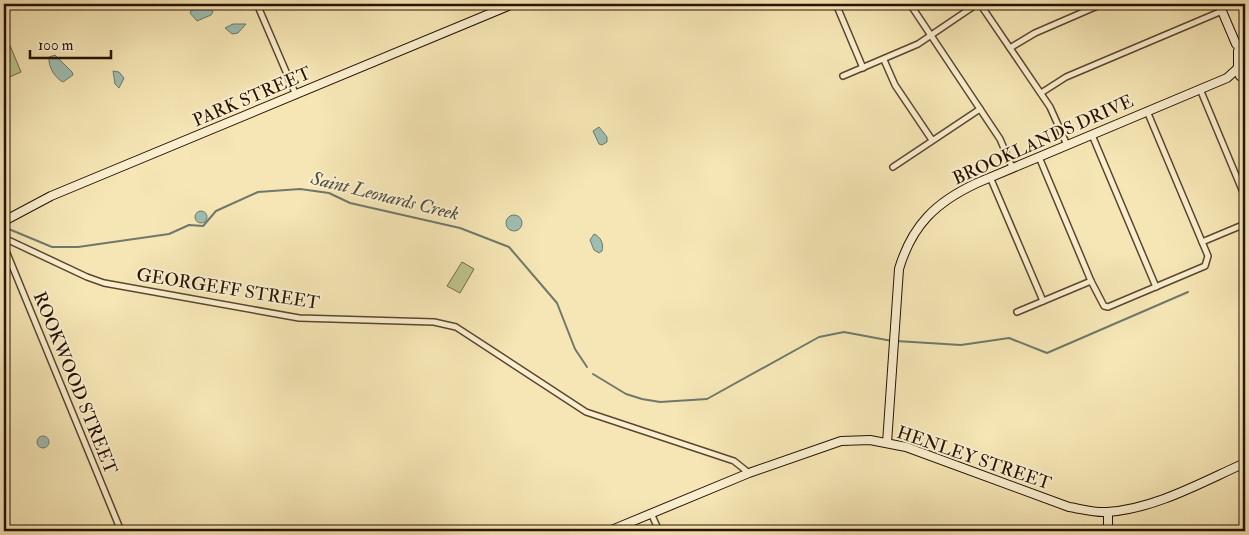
<svg xmlns="http://www.w3.org/2000/svg" width="1249" height="535" font-family="'IM FELL Double Pica',serif">
	<style>
		.green { fill: #bdc48c; stroke: #726a46 }
		.water { fill: #9dbeb3; stroke: #6e796b }
		.lines { fill: none; stroke-linecap: round; stroke-linejoin: round }
		.stream { stroke: #6e796b; stroke-width: 2 }
		.street-casing { stroke: #5b462d; stroke-width: 8 }
		.secondary-casing { stroke: #271100; stroke-width: 10 }
		.street { stroke: #f9efcf; stroke-width: 5 }
		.secondary { stroke: #f9efcf; stroke-width: 8 }
		.labels { text-anchor: middle; dominant-baseline: central; stroke-width: 4; stroke-linejoin: round; paint-order: stroke }
		.street-label { font-size: 18px; fill: #271100; stroke: #f9efcf }
		.water-label { font-size: 19px; font-style: italic; fill: #504e3f; stroke: #f9efcf }
	</style>
	<rect width="100%" height="100%" fill="#f6e6b5"/>
	<filter id="stains"><feTurbulence type="fractalNoise" baseFrequency=".004" numOctaves="4"/><feColorMatrix values="0 0 0 0 .2 0 0 0 0 .09 0 0 0 0 .02 0 0 0 .5 -.17"/></filter>
	<radialGradient id="worn" r=".72"><stop offset=".6" stop-color="#630" stop-opacity="0"/><stop offset="1" stop-color="#630" stop-opacity=".3"/></radialGradient>
	<g class="green">
		<polygon points="4,31 21,72 7,78 4,71"/>
		<polygon points="462,262 474,269 460,293 447,286"/>
	</g>
	<g class="water">
		<polygon points="200,4 209,4 213,12 211,15 197,21 190,13 192,8"/>
		<polygon points="233,24 246,24 238,33 232,34 225,28"/>
		<path d="M55 55 72 72 73 75 63 82C55 78 48 67 49 57Z"/>
		<polygon points="113,71 119,72 124,78 119,88 115,84"/>
		<polygon points="599,127 607,137 607,142 602,145 599,144 593,131"/>
		<circle cx="201" cy="217" r="6"/>
		<circle cx="514" cy="223" r="8"/>
		<path d="M594 234C601 237 604 244 602 251L599 253 594 250 590 240Z"/>
		<circle cx="43" cy="442" r="6"/>
	</g>
	<g class="lines">
		<g class="stream">
			<polyline points="4,227 52,247 78,247 169,234 189,225 203,226 216,211 258,192 300,189 329,193 350,203 460,228 509,247 557,303 575,349 587,367"/>
			<polyline points="896,341 961,345 1009,338 1047,353 1188,292"/>
			<polyline points="593,374 626,394 642,399 660,402 707,399 819,337 844,332 892,341"/>
		</g>
		<g class="street-casing">
			<g id="street">
				<polyline points="257,4 296,95"/>
				<polyline points="836,4 863,68"/>
				<polyline points="910,4 1000,139 1012,167"/>
				<polyline points="980,4 1050,107 1067,145"/>
				<polyline points="1010,48 1035,33 1102,4"/>
				<polyline points="884,60 895,85 932,140"/>
				<polyline points="843,76 918,44 977,4"/>
				<polyline points="1200,89 1245,197"/>
				<polyline points="1041,93 1066,77 1222,11"/>
				<polyline points="1092,135 1156,287"/>
				<polyline points="1039,157 1091,281 1104,306 1108,307 1205,266 1208,256 1147,111"/>
				<polyline points="893,167 980,109"/>
				<polyline points="990,177 1043,301"/>
				<polyline points="4,238 87,277 104,283 299,318 434,322 456,327 586,412 734,461 749,473"/>
				<polyline points="1202,242 1245,224"/>
				<polyline points="4,246 121,531"/>
				<polyline points="1245,287 1245,299"/>
				<polyline points="1017,312 1091,281"/>
				<polyline points="651,513 659,531"/>
			</g>
		</g>
		<g class="secondary-casing">
			<g id="secondary">
				<polyline points="1219,4 1236,44"/>
				<polyline points="1245,60 1240,62 1237,69 1240,76 1245,79"/>
				<polyline points="1238,64 1238,51"/>
				<polyline points="4,221 51,196 513,4"/>
				<path d="M887 443 899 269C912 225 936 202 977 183L1227 78 1237 69"/>
				<path d="M609 531 749 473 841 441 870 440 906 447 1069 507C1082 509 1094 513 1107 512 1155 509 1202 482 1245 463"/>
				<polyline points="1108,531 1108,512"/>
			</g>
		</g>
		<use href="#street" class="street"/>
		<use href="#secondary" class="secondary"/>
	</g>
	<g class="labels">
		<g class="street-label">
			<text transform="translate(252 97) rotate(-23)">PARK STREET</text>
			<text transform="translate(1043 140) rotate(-24)">BROOKLANDS DRIVE</text>
			<text transform="translate(228 289) rotate(9)">GEORGEFF STREET</text>
			<text transform="translate(75 383) rotate(68)">ROOKWOOD STREET</text>
			<text transform="translate(974 458) rotate(19)">HENLEY STREET</text>
		</g>
		<g class="water-label">
			<text transform="translate(385 196) rotate(14)">Saint Leonards Creek</text>
		</g>
	</g>
	<rect width="1249" height="535" fill="none" stroke="#f6e6b5" stroke-width="20"/>
	<rect x="5" y="5" width="1239" height="525" fill="none" stroke="#271100" stroke-width="2.5"/>
	<rect x="10" y="10" width="1229" height="515" fill="none" stroke="#271100"/>
	<path d="M30 50v8h81v-8" fill="none" stroke="#271100" stroke-width="2.5"/>
	<text x="38" y="50" font-size="15" fill="#271100" stroke="#f9efcf" stroke-width="4" paint-order="stroke">100 m</text>
	<rect width="100%" height="100%" filter="url(#stains)"/>
	<rect width="100%" height="100%" fill="url(#worn)"/>
</svg>
